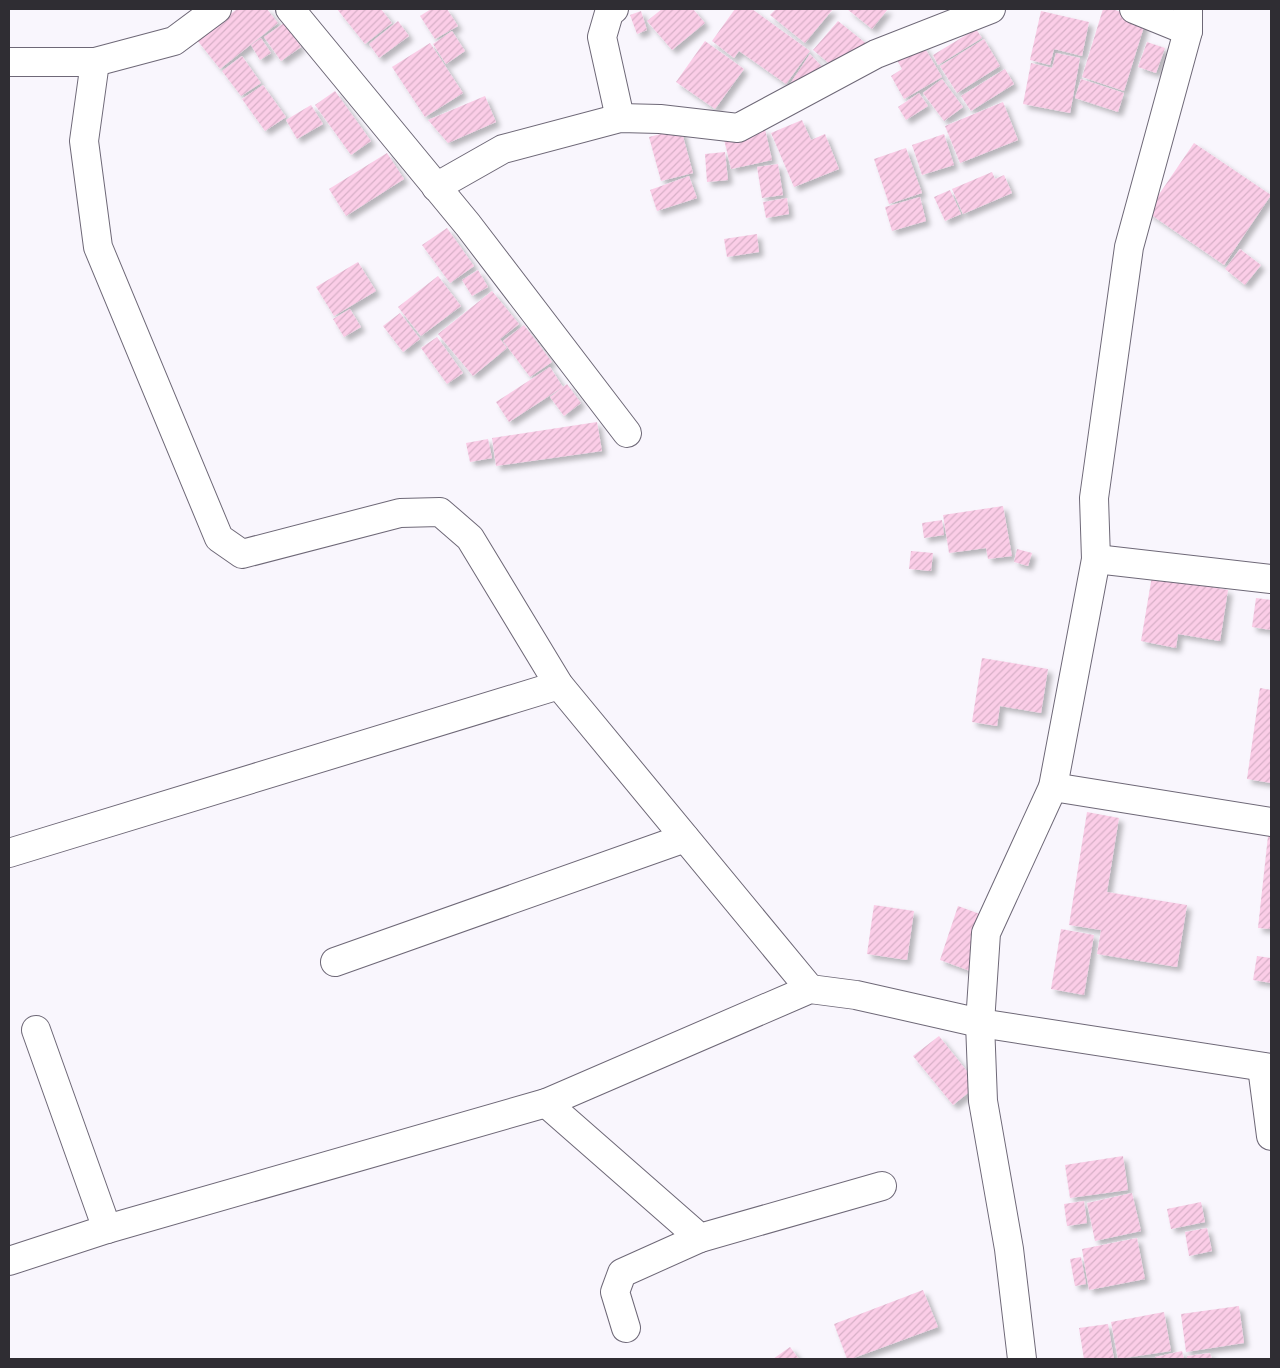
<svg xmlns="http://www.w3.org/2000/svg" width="1280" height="1368" font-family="Poppins,sans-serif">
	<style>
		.building { fill: url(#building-hatch); filter: url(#shadow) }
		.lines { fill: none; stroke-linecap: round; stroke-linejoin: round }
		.minor-casing { stroke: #6e6877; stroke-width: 30 }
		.minor { stroke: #fff; stroke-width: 28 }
	</style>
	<defs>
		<pattern id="building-hatch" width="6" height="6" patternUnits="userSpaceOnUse" patternTransform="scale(1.25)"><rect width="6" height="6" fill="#fbcde7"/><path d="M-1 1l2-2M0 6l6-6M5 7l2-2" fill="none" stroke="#d7b0c7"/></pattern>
		<filter id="shadow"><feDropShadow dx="4.5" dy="4.5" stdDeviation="2.5" flood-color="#0004"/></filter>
	</defs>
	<rect width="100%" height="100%" fill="#f9f6fd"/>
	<g class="building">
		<polygon points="237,9 267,9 278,23 220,69 197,40"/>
		<polygon points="337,9 381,9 392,23 365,44"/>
		<polygon points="431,9 447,9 458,26 435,39 420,16"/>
		<polygon points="662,9 693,9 705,23 672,50 647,21"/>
		<polygon points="735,9 752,9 810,51 786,84 739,51 734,58 712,41"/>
		<polygon points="776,9 833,9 805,43 770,15"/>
		<polygon points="847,9 888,9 872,29"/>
		<polygon points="1103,9 1112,9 1146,20 1124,91 1082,77"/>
		<polygon points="641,11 647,30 637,34 630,15"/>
		<polygon points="1041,11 1089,22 1082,56 1054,49 1050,65 1030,60"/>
		<polygon points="398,21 409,36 379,58 369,44"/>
		<polygon points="838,21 868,45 831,65 813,50"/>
		<polygon points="284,23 301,47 281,61 264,37"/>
		<polygon points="976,29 982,38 938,65 933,55"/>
		<polygon points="452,31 465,51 446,64 433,44"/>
		<polygon points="261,38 271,53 260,60 251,45"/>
		<polygon points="984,39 1000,66 957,93 940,66"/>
		<polygon points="705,41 744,69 715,109 676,82"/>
		<polygon points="1147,42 1165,48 1156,73 1138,67"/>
		<polygon points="430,43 463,93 425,117 392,67"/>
		<polygon points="923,45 942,77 904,99 891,76 902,69 897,60"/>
		<polygon points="1056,53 1080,58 1070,113 1023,104 1031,63 1052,68"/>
		<polygon points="810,54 827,72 788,87"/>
		<polygon points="242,56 261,83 241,96 222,71"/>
		<polygon points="1005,69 1014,84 971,111 961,96"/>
		<polygon points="942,79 963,107 944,121 923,93"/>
		<polygon points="1081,79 1124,93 1118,112 1075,98"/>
		<polygon points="263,85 286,117 265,131 242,99"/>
		<polygon points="335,91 371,141 351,155 315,105"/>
		<polygon points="919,93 928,106 906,120 898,107"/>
		<polygon points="485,96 496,122 448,143 428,120"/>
		<polygon points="1003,102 1018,140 960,163 945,126"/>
		<polygon points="311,105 323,124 297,139 286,120"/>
		<polygon points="802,120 811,140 825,134 839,169 794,187 771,133"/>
		<polygon points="681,129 693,173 661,181 649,137"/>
		<polygon points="765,129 772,160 731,169 724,139"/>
		<polygon points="944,134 954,165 922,175 912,145"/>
		<polygon points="1194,143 1271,195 1224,265 1147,212"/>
		<polygon points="906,148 922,193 889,204 874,159"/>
		<polygon points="725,152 728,180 707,182 705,154"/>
		<polygon points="387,153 404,179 346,216 329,189"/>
		<polygon points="778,164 783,195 762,198 757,167"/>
		<polygon points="992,172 995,179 1004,175 1012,193 963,214 952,189"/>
		<polygon points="689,176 697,198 657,211 650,190"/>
		<polygon points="950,190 961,214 945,221 934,197"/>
		<polygon points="920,197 926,221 892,231 885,207"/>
		<polygon points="787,198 789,214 766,218 763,202"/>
		<polygon points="447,228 474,266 450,283 422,245"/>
		<polygon points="757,234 759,252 727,257 724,239"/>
		<polygon points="1240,249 1261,265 1245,285 1225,269"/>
		<polygon points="358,262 376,291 334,316 316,287"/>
		<polygon points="478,270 488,287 472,296 462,280"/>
		<polygon points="438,276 461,306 421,336 398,307"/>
		<polygon points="492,291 519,324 500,339 507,348 473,376 438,334"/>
		<polygon points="350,309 361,327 344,337 333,319"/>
		<polygon points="400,313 420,339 403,352 383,326"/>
		<polygon points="524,325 552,362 530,377 503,341"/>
		<polygon points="437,337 463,373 447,384 421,348"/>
		<polygon points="550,367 563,387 509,422 496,402"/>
		<polygon points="567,384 581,403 564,416 550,397"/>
		<polygon points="597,422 602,451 496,466 492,438"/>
		<polygon points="488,439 492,458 470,462 466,443"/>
		<polygon points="1003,506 1012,556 988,559 986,548 949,553 943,515"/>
		<polygon points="942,520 944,535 924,538 922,523"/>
		<polygon points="1017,549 1032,553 1028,566 1014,562"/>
		<polygon points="911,551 933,553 931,571 909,569"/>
		<polygon points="1152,576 1228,590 1220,641 1178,634 1176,648 1141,641"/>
		<polygon points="1256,598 1271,600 1271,630 1252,627"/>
		<polygon points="982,658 1048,669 1041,713 1000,706 997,726 972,722"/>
		<polygon points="1260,688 1271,690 1271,783 1247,779"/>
		<polygon points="1087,812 1119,818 1107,892 1187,905 1177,967 1097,954 1101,930 1069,925"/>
		<polygon points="1268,836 1271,836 1271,929 1258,928"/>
		<polygon points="874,905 914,911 907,960 867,954"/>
		<polygon points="958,906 988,917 970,971 940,960"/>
		<polygon points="1061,929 1094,935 1084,995 1051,989"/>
		<polygon points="1257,956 1271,958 1271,983 1253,980"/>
		<polygon points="939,1036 978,1085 953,1105 913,1056"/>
		<polygon points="1123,1156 1128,1190 1070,1198 1065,1165"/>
		<polygon points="1132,1193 1141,1231 1095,1241 1087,1203"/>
		<polygon points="1084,1201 1087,1223 1067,1226 1064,1204"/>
		<polygon points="1201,1202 1205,1222 1171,1229 1167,1209"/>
		<polygon points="1207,1228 1212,1251 1189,1256 1185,1232"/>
		<polygon points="1137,1238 1145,1279 1089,1290 1082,1249"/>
		<polygon points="1081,1257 1086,1284 1075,1286 1070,1259"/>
		<polygon points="923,1290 938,1327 851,1359 847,1359 834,1324"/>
		<polygon points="1239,1306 1244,1343 1186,1352 1181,1314"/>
		<polygon points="1164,1312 1171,1351 1118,1359 1111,1322"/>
		<polygon points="1108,1324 1114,1359 1084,1359 1079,1328"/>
		<polygon points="790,1347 799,1359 773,1359"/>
		<polygon points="1182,1351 1184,1359 1155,1359 1155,1357"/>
		<polygon points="1210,1353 1212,1359 1187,1359 1187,1356"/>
	</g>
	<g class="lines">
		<g class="minor-casing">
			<g id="minor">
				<polyline points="290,9 468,225 627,433"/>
				<polyline points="614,9 609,13 602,37 620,118"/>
				<polyline points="1134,9 1188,31"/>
				<polyline points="9,62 95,62 174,41 217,9"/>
				<polyline points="95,62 84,141 98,247 219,538 242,554 400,513 440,512 470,538 559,685 810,989"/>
				<polyline points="436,187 503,149 620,118 660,119 738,128 876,54 991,9"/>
				<polyline points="1096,559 1271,579"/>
				<polyline points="1053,787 1271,822"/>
				<polyline points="9,853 559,685"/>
				<polyline points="335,962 685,838"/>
				<polyline points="36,1030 107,1229"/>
				<polyline points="1262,1067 1271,1136"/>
				<polyline points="546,1103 700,1238 882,1186"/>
				<polyline points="9,1261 107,1229 546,1103 810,989 856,995 980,1023 1271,1068"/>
				<polyline points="626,1328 615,1292 622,1273 700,1238"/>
				<polyline points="1022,1359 1009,1249 983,1101 980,1023 986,933 1053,787 1096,559 1094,498 1129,247 1188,31 1188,9"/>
			</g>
		</g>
		<use href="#minor" class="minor"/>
	</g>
	<rect width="1280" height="1368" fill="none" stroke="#2f2d33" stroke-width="20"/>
</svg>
